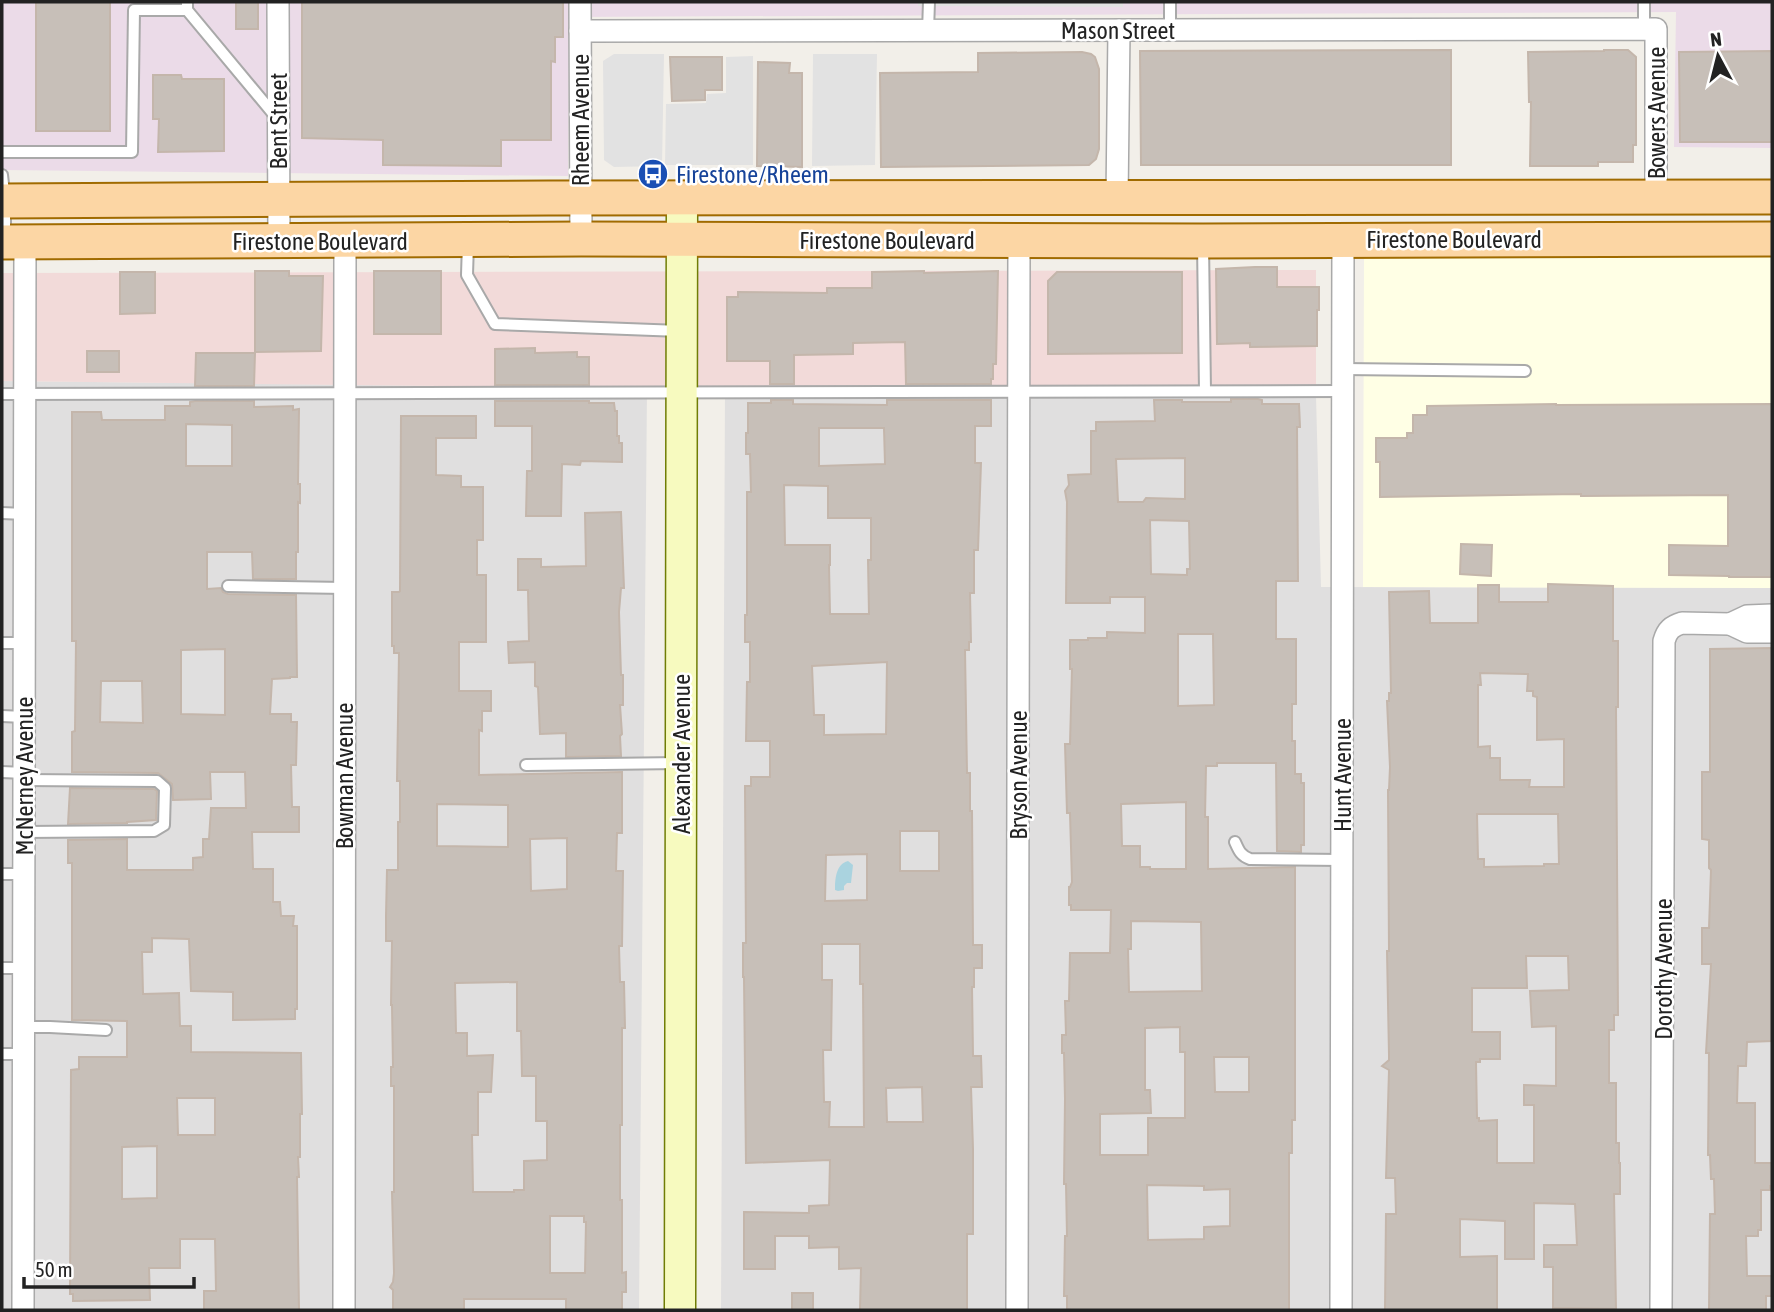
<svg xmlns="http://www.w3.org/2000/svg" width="1774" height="1312" font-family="'Asap Condensed',sans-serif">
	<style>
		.residential { fill: #e0dfdf }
		.commercial { fill: #f2dad9 }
		.industrial { fill: #ebdbe8 }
		.education { fill: #ffffe5 }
		.parking { fill: #e2e2e2 }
		.water { fill: #aad3df }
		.building { fill: #c7bfb8; stroke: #c4b6ab; stroke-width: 2; fill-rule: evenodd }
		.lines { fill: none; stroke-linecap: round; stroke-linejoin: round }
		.lane-casing { stroke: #a9a9a9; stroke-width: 14 }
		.street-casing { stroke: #a9a9a9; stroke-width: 24 }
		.secondary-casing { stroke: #707d05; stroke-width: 33 }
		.primary-casing { stroke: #a06b00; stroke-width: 37 }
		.lane { stroke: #fff; stroke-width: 10 }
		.street { stroke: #fff; stroke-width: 21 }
		.secondary { stroke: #f7fabf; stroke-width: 30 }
		.primary { stroke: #fcd6a4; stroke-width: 33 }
		.labels { text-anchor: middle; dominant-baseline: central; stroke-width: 5; stroke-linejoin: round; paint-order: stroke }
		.street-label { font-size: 24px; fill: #222; stroke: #fff }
		.transit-label { font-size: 24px; fill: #164399; stroke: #fff; text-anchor: start }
	</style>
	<rect width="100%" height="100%" fill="#f2efe9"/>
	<g class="residential">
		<polygon points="2,381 647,388 639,1310 2,1310"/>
		<polygon points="725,389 1316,396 1321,587 1772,588 1772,1310 721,1310"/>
	</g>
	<polygon class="commercial" points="1316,270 1316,396 2,381 2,273"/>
	<polygon class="industrial" points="2,2 1772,2 1772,148 1674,147 1676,12 569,17 568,176 2,170"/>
	<polygon class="education" points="1364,255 1772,257 1772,588 1363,587"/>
	<g class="parking">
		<polygon points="918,2 1123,2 1123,7 918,6"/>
		<polygon points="614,54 664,54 662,166 614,167 604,160 603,61"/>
		<polygon points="813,54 877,54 875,165 812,166"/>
		<polygon points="753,56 753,165 665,165 666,104 706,103 707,94 726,93 726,57"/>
	</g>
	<path class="water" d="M848 861 853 865 851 883H847L844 886V890L838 891 835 890C835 879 836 864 848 861Z"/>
	<g class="building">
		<rect x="36" y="2" width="74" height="129"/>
		<rect x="236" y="2" width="22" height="27"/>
		<polygon points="302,2 563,2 563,37 555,37 555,62 551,61 551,140 501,140 501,166 383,165 383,140 302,138"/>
		<polygon points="1451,50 1451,165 1141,165 1140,51"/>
		<polygon points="1604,50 1628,50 1636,57 1636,145 1633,145 1633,162 1598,162 1598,166 1530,166 1531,102 1529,102 1528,52 1604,51"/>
		<polygon points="1772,51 1772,142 1680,142 1679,52"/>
		<polygon points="1082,52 1091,54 1095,57 1099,69 1099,149 1096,159 1089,165 881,167 880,73 978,72 978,53"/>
		<polygon points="670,57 722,57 722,90 705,90 705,100 672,101"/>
		<polygon points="758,62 790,63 789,73 802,73 802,167 757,166"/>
		<polygon points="153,75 181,75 182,79 224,79 224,151 158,152 159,119 153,119"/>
		<polygon points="1255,267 1277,267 1277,287 1319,287 1319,310 1317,310 1317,346 1250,347 1250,343 1217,344 1216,269"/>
		<polygon points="255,271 289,271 289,276 323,276 321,351 255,352"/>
		<rect x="374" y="271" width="67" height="63"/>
		<polygon points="924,271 924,273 998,271 996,364 993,364 993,379 991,379 991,384 906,384 905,342 853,343 853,354 794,355 794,384 770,384 770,361 727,361 727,297 738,297 738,292 827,293 827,288 872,288 872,272"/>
		<polygon points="120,272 155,272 155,313 120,314"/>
		<polygon points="1057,272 1182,272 1182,353 1048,354 1048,281"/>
		<polygon points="535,348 535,353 577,352 577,357 589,357 589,385 495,385 495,349"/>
		<rect x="87" y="351" width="32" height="21"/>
		<polygon points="196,353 255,353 254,386 195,386"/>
		<path d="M1231 399H1258L1262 400V404H1299L1300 427H1297L1298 581H1276V639H1296V704H1292V741H1295V774H1301V783H1304V845H1301V852L1277 851 1276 763H1217V766H1206L1205 817H1208V869L1295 867V1120H1292V1153H1289V1310H1071L1067 1309V1296H1064L1065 1236H1067L1066 1184H1064L1065 1099 1064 1053H1062V1035H1066L1065 1001H1069L1070 953H1110L1111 910H1071V905H1069V887H1070L1072 882 1070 813H1067L1065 744H1070L1072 669H1070V640H1088V638H1107V632L1145 633V597H1110V603H1066L1067 502 1065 491 1069 485 1068 475 1091 474V431H1096V422L1155 421 1154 400H1182V402H1231ZM1185 458V499L1146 498 1143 502H1118L1116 459ZM1150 520 1189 521 1190 569H1187V575L1151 574ZM1178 634H1213L1214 705 1178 706ZM1186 802V869H1150V867H1140V846H1122L1121 804ZM1131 921 1201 922 1202 991 1129 992 1128 949H1131ZM1180 1027V1052H1185V1118H1148V1155H1100V1114L1151 1113 1150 1090H1145V1028ZM1214 1057H1249V1092H1215ZM1147 1185 1204 1186V1190L1230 1189V1226L1204 1227V1239L1148 1240Z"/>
		<path d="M771 400H793V404L887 405V400H991V426H975V463H981L978 550H974V593H970L971 642H969V650H965L967 773H970V811H972L973 945H982V968H974V987H972L973 1056H981L982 1087H971L973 1149V1234H967V1310H860L861 1268 839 1269V1247L809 1248V1236H775V1269H744V1212L809 1213V1206L829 1205 830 1160 746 1163 744 977H743V943H746L745 786H751V777H770V741H746L747 682H750V642H745V615H747V492H751L750 454H746V433H748V403H771ZM819 428H884L885 464 819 466ZM784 485 828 486V518H871V560H868L869 614H830L829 565H830V545H785ZM887 662 886 734 824 735V715H814L812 666ZM900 831H939V871H900ZM867 854V900L825 901 826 855ZM822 944H860V984H863L864 1127H829L830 1102H824L823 1050H831L832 980H822ZM922 1087 923 1122H887L886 1088Z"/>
		<path d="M195 401H254V407L293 406V410L299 409 298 484H300V503L298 502V552H296V579H253L252 552H207V589L221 588 223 592 228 594 296 595 297 677H290V678L272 679 270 714H291V722H297L296 765H291L292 807H299V832H252L253 869H273V902H280L281 916H294L293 926H297V1009H295V1019L233 1020V992L191 991 189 939 152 938V952H142L143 994 179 993 180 1026H191V1052L301 1053 302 1114H300V1157H298L299 1177H297L299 1310H204V1291H216L215 1239H180V1268H149L150 1300 73 1301V1294H70L71 1070 79 1069V1057H127V1021L72 1020V863H68V840L127 839V870H193V858L203 857V839H209L211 808H246L245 772H210L211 799 173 800 172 784 158 773 72 772V732L75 731 76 641H72V412H101L102 420H165V406H190V402ZM186 424 232 425V466H186ZM225 649V715L181 714V650ZM101 681H142L143 723 100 722ZM177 1098H215V1135H178ZM157 1146V1198L122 1199V1147Z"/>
		<polygon points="495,401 589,401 589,403 614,403 615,411 617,411 617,436 619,436 619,443 622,443 622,462 581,461 580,465 562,464 561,516 526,516 527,471 532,471 532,426 495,426"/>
		<polygon points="1556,404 1556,405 1772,404 1772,577 1729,577 1729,576 1669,575 1669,545 1728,546 1728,495 1581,496 1581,494 1380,497 1380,462 1376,462 1376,438 1407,438 1407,433 1413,433 1413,415 1427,415 1427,406"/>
		<path d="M401 416H476V438H436V475L461 476V487H483V540H477V575H486V642H459V691H491V711H482V731L479 730V775L622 772V833H617L616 871H623L622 946H619L620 982H624L625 1028H622V1125H620V1200H622V1273L626 1272V1292H622V1310H566V1299H464V1310H393V1290L390 1287 393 1282 394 1273 392 1192H394V1086H391V1067H393L392 1005H391L392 941H386V916L387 870H398V822H400V781H397L399 653H394V646H392V592H399L400 591ZM437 804 508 805V847L437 846ZM567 838V889L531 891 530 839ZM517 982V1031H521L522 1076H536V1121H547V1160L524 1161V1190H514V1192H473L472 1135H478V1092H491L493 1055 467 1056V1033H456L455 983ZM550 1216H584V1222H586L585 1273H550Z"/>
		<polygon points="621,512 624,588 621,588 619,612 621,675 623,675 623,705 620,705 622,734 620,736 621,756 566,757 566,733 540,734 538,687 535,686 535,662 509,663 508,642 529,641 528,590 518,590 518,559 541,559 541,567 586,566 585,513"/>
		<polygon points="1461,544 1492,545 1491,576 1460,574"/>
		<path d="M1548 584 1613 586V641H1618V707H1616L1618 1015H1614V1030H1609V1083H1616V1143H1619V1163H1620V1194H1614L1616 1309 1553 1308V1267H1544V1245H1577L1575 1204 1534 1203V1259H1505V1221L1460 1219V1257L1497 1256V1310H1385L1386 1214H1396L1395 1178H1386L1389 1070 1382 1066 1389 1060V1055L1387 951H1389L1388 790H1389L1390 767 1387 701H1389V693H1391L1389 592 1429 591 1430 623H1478V585H1499V602H1548ZM1480 673 1528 674 1527 691H1533V696L1537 697V740L1564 739V787H1529L1530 780H1500V758H1490V746L1478 747V685H1481ZM1477 814H1558L1559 864H1544V866L1484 867V859H1478ZM1526 956H1568L1569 990 1530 991 1532 1027 1556 1026V1086L1524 1085V1105H1534V1163H1497V1120L1479 1121V1118H1477L1476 1062H1480V1059H1500V1032H1472V988H1527Z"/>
		<polygon points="1772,648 1772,1041 1747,1042 1746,1066 1738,1066 1737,1103 1755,1103 1755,1163 1772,1163 1772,1186 1770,1186 1770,1190 1761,1190 1761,1230 1758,1230 1758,1236 1746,1236 1747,1276 1772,1276 1772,1296 1766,1296 1766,1310 1709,1310 1710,1214 1715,1214 1714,1179 1711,1179 1710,1155 1708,1155 1709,1053 1706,1053 1711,964 1702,964 1702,928 1709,928 1711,870 1709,868 1709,840 1702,839 1702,772 1710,772 1710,649"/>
		<polygon points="70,788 154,789 157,791 156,820 127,822 127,823 68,824"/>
		<rect x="792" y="1293" width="21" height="17"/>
	</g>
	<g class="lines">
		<g class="lane-casing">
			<g id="lane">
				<polyline points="187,2 187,10 276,117"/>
				<polyline points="1644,29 1644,2"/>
				<polyline points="1170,30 1170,2"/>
				<polyline points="928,31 929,2"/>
				<polyline points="2,152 132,152 134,10 187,10"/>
				<polyline points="2,175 5,201 5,238"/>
				<polyline points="468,243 467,275 495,324 680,331"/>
				<polyline points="1203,244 1205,391"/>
				<polyline points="1343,369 1525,371"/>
				<polyline points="2,394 1343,391"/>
				<polyline points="2,513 24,514"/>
				<polyline points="228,586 345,588"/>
				<polyline points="2,643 24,643"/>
				<polyline points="2,716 24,717"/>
				<polyline points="526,765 680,763"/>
				<polyline points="2,772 24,773"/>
				<polyline points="24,832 154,831 164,825 165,788 157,781 24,780"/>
				<path d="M1235 842C1239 851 1241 856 1250 859L1342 860"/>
				<polyline points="2,874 24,874"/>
				<polyline points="2,968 23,968"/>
				<polyline points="23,1027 50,1027 106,1030"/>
				<polyline points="2,1054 24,1054"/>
			</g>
		</g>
		<g class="street-casing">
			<g id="street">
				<polyline points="278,2 279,241"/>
				<polyline points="580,2 581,239"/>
				<polyline points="580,31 1656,29 1656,197"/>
				<polyline points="1117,199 1119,30"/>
				<polyline points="1730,624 1747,616 1772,615"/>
				<polyline points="23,1310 25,242"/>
				<polyline points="344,1310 345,241"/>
				<polyline points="1017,1310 1019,240"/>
				<polyline points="1341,1310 1343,240"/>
				<path d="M1661 1310 1664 641C1667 630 1672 626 1682 623L1730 624 1747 632H1772"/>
			</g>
		</g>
		<g class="secondary-casing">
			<polyline id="secondary" points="680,1310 682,198"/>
		</g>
		<g class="primary-casing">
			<g id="primary">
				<polyline points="2,201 548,198 1772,197"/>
				<polyline points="2,242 581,239 1203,241 1772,239"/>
			</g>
		</g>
		<use href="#lane" class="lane"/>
		<use href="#street" class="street"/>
		<use href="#secondary" class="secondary"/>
		<use href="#primary" class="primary"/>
	</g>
	<defs>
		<g id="bus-disc" transform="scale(1.575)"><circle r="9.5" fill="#1a4fb4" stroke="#fff"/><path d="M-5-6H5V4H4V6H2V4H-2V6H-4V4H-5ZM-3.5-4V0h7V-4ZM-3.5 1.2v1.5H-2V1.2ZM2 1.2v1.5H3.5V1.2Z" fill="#fff"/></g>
	</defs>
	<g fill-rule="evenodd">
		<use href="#bus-disc" x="653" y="174"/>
	</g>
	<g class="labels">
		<g class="street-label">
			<text x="1118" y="30">Mason Street</text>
			<text transform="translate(1656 113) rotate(-90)">Bowers Avenue</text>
			<text transform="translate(580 120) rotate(-90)">Rheem Avenue</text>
			<text transform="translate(278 121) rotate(-90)">Bent Street</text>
			<text x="1454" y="239">Firestone Boulevard</text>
			<text x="887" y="240">Firestone Boulevard</text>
			<text x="320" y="241">Firestone Boulevard</text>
			<text transform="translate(681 754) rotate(-90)">Alexander Avenue</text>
			<text transform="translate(1018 775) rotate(-90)">Bryson Avenue</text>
			<text transform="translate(1342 775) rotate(-90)">Hunt Avenue</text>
			<text transform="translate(24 776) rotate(-90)">McNerney Avenue</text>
			<text transform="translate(344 776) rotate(-90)">Bowman Avenue</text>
			<text transform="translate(1663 969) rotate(-90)">Dorothy Avenue</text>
		</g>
		<g class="transit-label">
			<text x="676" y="174">Firestone/Rheem</text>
		</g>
	</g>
	<rect width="1774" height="1312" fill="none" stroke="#222222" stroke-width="7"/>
	<g transform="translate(1718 56) rotate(353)" stroke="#ffffff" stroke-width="5" paint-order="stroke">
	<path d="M0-5L12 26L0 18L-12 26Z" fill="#222222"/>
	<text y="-10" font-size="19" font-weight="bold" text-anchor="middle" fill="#222222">N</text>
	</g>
	<path d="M24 1277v10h170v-10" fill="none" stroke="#222222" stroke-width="3.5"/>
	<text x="35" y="1277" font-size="21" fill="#222222" stroke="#ffffff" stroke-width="5" paint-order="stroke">50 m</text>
</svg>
